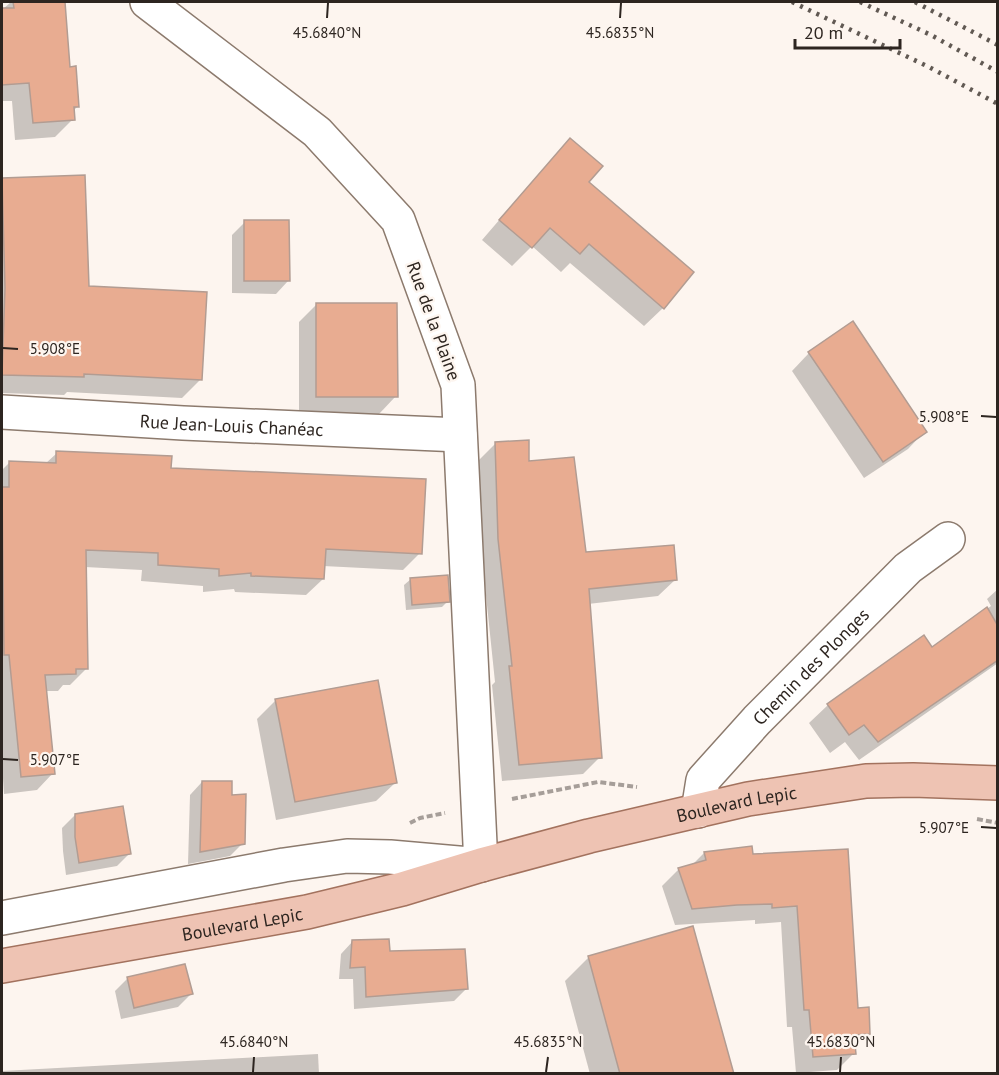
<svg xmlns="http://www.w3.org/2000/svg" width="999" height="1075" font-family="'PT Sans',sans-serif">
	<style>
		.shadow { fill: #0003 }
		.building { fill: #e8ac91; stroke: #b29c92; stroke-width: 1.5 }
		.lines { fill: none; stroke-linecap: round; stroke-linejoin: round }
		.minor-casing { stroke: #8c7a6d; stroke-width: 36 }
		.major-casing { stroke: #a3725e; stroke-width: 36 }
		.path { stroke: #a69e99; stroke-width: 4; stroke-dasharray: 6 3; stroke-linecap: butt }
		.minor { stroke: #fff; stroke-width: 33 }
		.major { stroke: #eec3b3; stroke-width: 33 }
		.rail { stroke: #615953; stroke-width: 4.5; stroke-dasharray: 3 6; stroke-linecap: butt }
		.ticks { fill: none; stroke: #2d2520; stroke-width: 2 }
		.labels { text-anchor: middle; dominant-baseline: central; stroke-width: 4.5; stroke-linejoin: round; paint-order: stroke }
		.street-label { font-size: 18px; fill: #2d2520; stroke: #fdf5ef }
		.ticks-label { font-size: 15px; text-anchor: middle; fill: #2d2520; stroke: #fdf5ef; stroke-width: 4.5; stroke-linejoin: round; paint-order: stroke }
	</style>
	<rect width="100%" height="100%" fill="#fdf5ef"/>
	<g class="shadow">
		<polygon points="11,2 64,2 69,68 78,106 73,111 73,119 55,137 15,140 12,101 2,101 2,10"/>
		<polygon points="570,140 587,182 663,308 644,326 570,263 561,272 532,246 512,266 482,240 552,159"/>
		<polygon points="84,177 87,287 201,379 182,398 67,392 64,395 2,393 2,180"/>
		<polygon points="245,222 288,281 276,294 232,293 232,235"/>
		<polygon points="317,304 396,396 379,414 299,415 299,322"/>
		<polygon points="809,353 925,431 908,449 864,478 792,371"/>
		<polygon points="496,443 528,462 585,554 676,579 658,596 588,604 600,757 583,774 502,781 492,685 495,682 482,557 479,460"/>
		<polygon points="57,453 170,470 420,553 403,570 323,566 323,579 306,595 235,592 234,589 203,592 203,586 141,581 142,570 85,567 87,668 70,685 63,685 58,691 45,691 53,773 37,790 4,794 2,763 2,470 10,462 45,464"/>
		<polygon points="411,579 448,601 442,607 406,610 404,585"/>
		<polygon points="998,589 998,663 859,760 845,742 830,753 809,723 828,705 924,637 932,649 991,606 987,599"/>
		<polygon points="276,700 395,783 376,801 276,820 257,719"/>
		<polygon points="202,782 230,797 243,843 230,856 188,864 190,795"/>
		<polygon points="75,815 129,854 117,866 66,875 63,851 62,828"/>
		<polygon points="847,851 857,1009 869,1033 854,1048 854,1053 837,1070 796,1073 792,1027 787,1027 781,922 755,924 755,920 675,925 662,886 679,869 692,865 704,853 752,855"/>
		<polygon points="353,941 388,952 467,988 454,1001 354,1009 353,979 339,979 341,954"/>
		<polygon points="589,957 732,1074 590,1074 565,981"/>
		<polygon points="128,978 191,994 178,1007 121,1019 115,991"/>
		<polygon points="318,1054 319,1074 2,1074 2,1071"/>
	</g>
	<g class="building">
		<polygon points="13,2 65,2 70,67 76,66 79,107 74,107 75,120 33,123 29,83 2,85 2,8 14,8"/>
		<polygon points="570,138 603,166 589,182 694,272 664,309 589,244 580,254 550,228 532,248 499,220"/>
		<polygon points="85,175 89,286 207,292 202,380 84,374 84,377 2,375 5,288 2,178"/>
		<polygon points="244,220 289,220 290,281 244,281"/>
		<polygon points="316,303 397,303 398,397 316,397"/>
		<polygon points="853,321 927,432 883,462 808,352"/>
		<polygon points="529,440 529,461 574,457 586,552 674,545 677,580 589,589 602,758 519,765 509,666 512,666 498,539 495,442"/>
		<polygon points="56,451 172,456 171,468 426,479 422,554 326,549 324,579 251,576 251,573 219,576 219,569 158,565 158,553 86,550 88,669 76,669 76,674 45,675 55,774 21,777 9,655 4,655 2,487 9,487 9,461 56,463"/>
		<polygon points="448,575 450,602 412,605 410,578"/>
		<polygon points="987,607 998,626 998,660 878,742 864,725 849,735 827,704 924,635 932,647"/>
		<polygon points="378,680 397,783 295,802 275,699"/>
		<polygon points="202,781 232,781 232,795 246,794 245,844 200,852"/>
		<polygon points="123,806 131,854 79,863 75,837 75,814"/>
		<polygon points="752,846 753,854 848,849 858,1008 869,1007 870,1034 854,1035 856,1054 813,1057 809,1010 804,1010 797,906 772,908 772,904 737,905 692,909 678,868 706,860 704,852"/>
		<polygon points="693,926 734,1074 620,1074 588,956"/>
		<polygon points="389,939 390,951 465,949 468,989 366,997 365,967 350,968 352,940"/>
		<polygon points="185,964 193,994 134,1008 127,977"/>
	</g>
	<g class="lines">
		<g class="minor-casing">
			<g id="minor">
				<path id="s1" d="M2 412 183 423 460 435"/>
				<path id="s2" d="M698 811 703 780 757 720 908 568 948 539"/>
				<polyline points="2,918 284,865 347,856 390,857 481,865 458,385 398,220 317,132 147,2"/>
			</g>
		</g>
		<g class="major-casing">
			<g id="major">
				<path id="s3" d="M2 966 307 912 402 889 481 865 589 836 748 799 866 781 913 780 998 783"/>
			</g>
		</g>
		<g class="path">
			<polyline points="512,799 598,782 637,787"/>
			<polyline points="977,819 998,823"/>
			<polyline points="410,823 420,818 445,813"/>
		</g>
		<use href="#minor" class="minor"/>
		<use href="#major" class="major"/>
		<g class="rail">
			<polyline points="792,2 929,67 998,104"/>
			<polyline points="860,2 931,35 998,72"/>
			<polyline points="915,2 998,45"/>
		</g>
	</g>
	<path class="ticks" d="M327 18 328 3M620 18 621 3M3 348 18 349M981 416 996 417M3 759 18 760M981 827 996 828M253 1072 254 1057M546 1072 548 1057M840 1072 841 1057"/>
	<g class="labels">
		<g class="street-label">
			<text transform="translate(434 321) rotate(70)">Rue de la Plaine</text>
			<text stroke="none"><textPath href="#s1" startOffset="230">Rue Jean-Louis Chanéac</textPath></text>
			<text stroke="none"><textPath href="#s2" startOffset="188">Chemin des Plonges</textPath></text>
			<text stroke="none"><textPath href="#s3" startOffset="753">Boulevard Lepic</textPath></text>
			<text stroke="none"><textPath href="#s3" startOffset="244">Boulevard Lepic</textPath></text>
		</g>
	</g>
	<g class="ticks-label">
		<text x="327" y="38">45.6840°N</text>
		<text x="620" y="38">45.6835°N</text>
		<text x="55" y="354">5.908°E</text>
		<text x="944" y="422">5.908°E</text>
		<text x="55" y="765">5.907°E</text>
		<text x="944" y="833">5.907°E</text>
		<text x="254" y="1047">45.6840°N</text>
		<text x="548" y="1047">45.6835°N</text>
		<text x="841" y="1047">45.6830°N</text>
	</g>
	<rect width="999" height="1075" fill="none" stroke="#2d2520" stroke-width="6"/>
	<path d="M795 39v9h105v-9" fill="none" stroke="#2d2520" stroke-width="3"/>
	<text x="804" y="39" font-size="18" fill="#2d2520" stroke="#fdf5ef" stroke-width="4.5" paint-order="stroke">20 m</text>
</svg>
